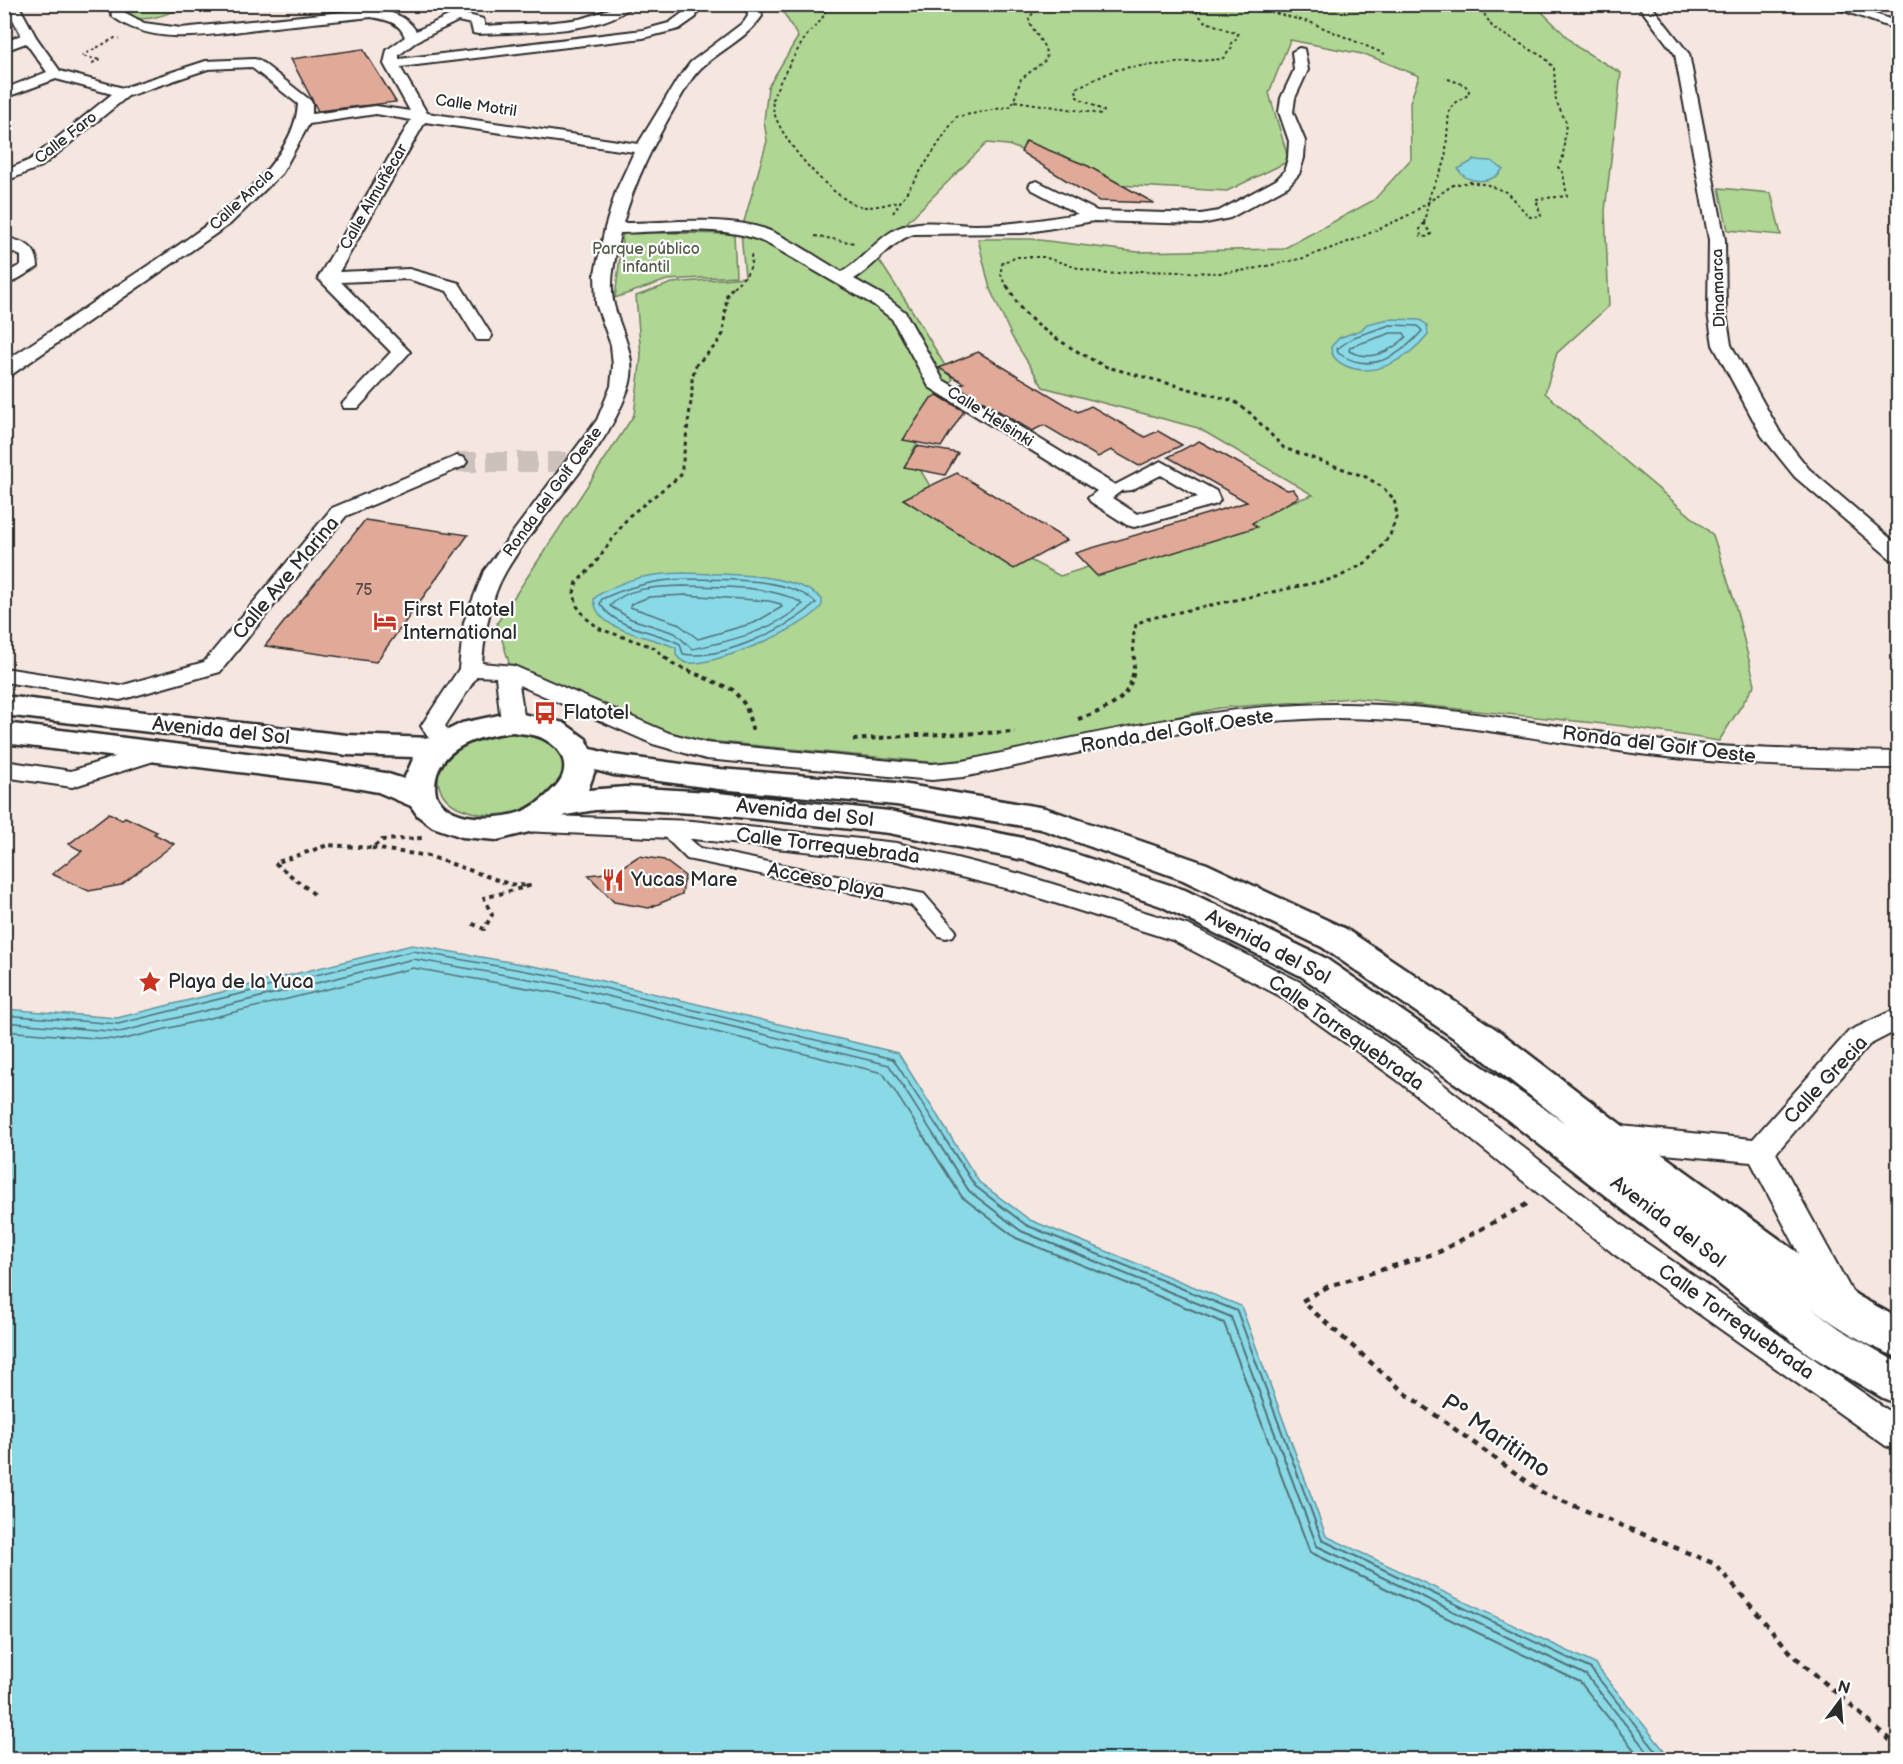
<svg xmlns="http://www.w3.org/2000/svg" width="1903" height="1764" font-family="'Balsamiq Sans',sans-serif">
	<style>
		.green { fill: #afd692; stroke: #6d805e; stroke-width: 1.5; fill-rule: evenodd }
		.water { fill: #8ad9e7; stroke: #64939c; stroke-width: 1.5 }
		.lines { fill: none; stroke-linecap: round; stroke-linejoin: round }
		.shore-far1 { stroke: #517176; stroke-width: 1.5 }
		.shore { stroke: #517176; stroke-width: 2 }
		.building { fill: #e1aa98; stroke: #2b2b2b; stroke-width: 1.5 }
		.minor-tunnel { stroke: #cdc1bc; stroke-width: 20; stroke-dasharray: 20 10; stroke-linecap: butt }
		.pedestrian-casing { stroke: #2b2b2b; stroke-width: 4 }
		.minor-casing { stroke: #2b2b2b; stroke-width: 4 }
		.primary-casing { stroke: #2b2b2b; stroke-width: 5 }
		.path-far3 { stroke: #2b2b2b; stroke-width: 2; stroke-dasharray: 3 3; stroke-linecap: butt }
		.path-far2 { stroke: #2b2b2b; stroke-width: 3; stroke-dasharray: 4 4; stroke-linecap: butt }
		.path-far1 { stroke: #2b2b2b; stroke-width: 4; stroke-dasharray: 4.5 4.5; stroke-linecap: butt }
		.path { stroke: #2b2b2b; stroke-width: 4.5; stroke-dasharray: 6 6; stroke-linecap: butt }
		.pedestrian { fill: #fff; fill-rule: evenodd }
		.minor { fill: #fff; fill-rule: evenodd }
		.primary { fill: #fff; fill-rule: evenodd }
		.labels { text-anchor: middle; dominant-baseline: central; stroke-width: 4.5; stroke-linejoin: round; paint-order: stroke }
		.far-street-label { font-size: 16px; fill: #2b2b2b; stroke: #fff }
		.far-park-label { font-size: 16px; fill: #535e4a; stroke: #fff }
		.number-label { font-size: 16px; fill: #584b46 }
		.street-label { font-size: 20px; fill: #2b2b2b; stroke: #fff }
		.poi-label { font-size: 20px; fill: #2b2b2b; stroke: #fff; text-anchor: start }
		.near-street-label { font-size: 24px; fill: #2b2b2b; stroke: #fff }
	</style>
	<rect width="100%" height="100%" fill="#f6e6e0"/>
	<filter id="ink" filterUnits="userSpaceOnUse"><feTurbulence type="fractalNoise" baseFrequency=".0167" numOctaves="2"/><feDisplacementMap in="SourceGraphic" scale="12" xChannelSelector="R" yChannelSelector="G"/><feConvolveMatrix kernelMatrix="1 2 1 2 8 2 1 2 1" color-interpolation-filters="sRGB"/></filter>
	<g filter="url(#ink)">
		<g class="green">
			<path d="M1534 4 1577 47 1621 73 1605 211 1609 306 1557 353 1545 393 1713 535 1734 600 1755 684 1719 741 1623 726 1353 698 1219 708 950 764 677 738 510 666 497 623 634 415 641 356 636 296 672 283 745 277 741 232 767 141 764 121 768 87 798 37 779 5ZM1290 40 1367 55 1419 76 1410 102 1411 159 1374 200 1283 249 1138 252 1031 239H978L990 289 1012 337 1043 387 1198 428 1313 495 1060 576 948 517 911 454 953 379 913 312 875 254 987 143 1008 145 1116 185 1227 191 1289 161 1269 93Z"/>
			<path d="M121 5H190C167 14 144 26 120 13Z"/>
			<polygon points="1719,188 1771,193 1781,235 1728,230"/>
			<polygon points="623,232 734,234 736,276 667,280 615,298"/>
			<path d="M511 733C618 742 541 837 465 810 453 806 443 799 439 786 429 751 487 735 511 733Z"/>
		</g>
		<g class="water">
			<path d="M1474 160 1491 161 1503 169C1493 184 1467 185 1458 169Z"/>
			<path d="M1389 319 1420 320 1427 325 1428 334C1409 358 1374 380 1344 365 1336 361 1331 356 1331 347L1339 338 1361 330 1367 324Z"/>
			<path d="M685 573C724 575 792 571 822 599V605C810 627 712 667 687 663 682 662 679 659 676 655V648C652 635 596 633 594 599L598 595C630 577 648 574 685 573Z"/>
			<polygon points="412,945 561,971 898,1053 979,1182 1030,1220 1241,1306 1326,1536 1595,1664 1671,1759 5,1759 5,1009 117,1018"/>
		</g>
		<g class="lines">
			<g class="shore-far1">
				<path d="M1390 325 1418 326 1422 331C1399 357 1370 375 1338 353L1337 349 1354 337Z"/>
				<path d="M1391 333H1404L1406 337C1390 352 1370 362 1349 351L1350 347Z"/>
				<path d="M685 579C722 580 788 576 816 603 789 628 720 661 683 654L680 644C653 629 619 631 600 604L602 599C629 586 655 580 685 579Z"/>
				<path d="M684 586C718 587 775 585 803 604 773 631 731 641 692 649L675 633 631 619 610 606C627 586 660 587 684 586Z"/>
				<polygon points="685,595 769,601 781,604 782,607 754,623 698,639 677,623 630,607 631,604 649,597"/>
				<polyline points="4,1015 118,1024 413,951 560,977 893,1059 946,1140"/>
				<polyline points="4,1022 120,1032 413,959 558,984 889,1065 937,1140"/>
				<polyline points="4,1031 121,1040 413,968 556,993 883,1073 926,1140"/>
			</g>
			<g class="shore">
				<polyline points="925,1139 962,1197 1016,1238 1224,1323 1310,1552 1580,1682 1642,1760"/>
				<polyline points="936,1139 969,1191 1021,1231 1231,1317 1317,1546 1586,1675 1654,1760"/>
				<polyline points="945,1139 975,1186 1026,1225 1237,1311 1322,1540 1591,1669 1663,1760"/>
			</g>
		</g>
		<g class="building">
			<polygon points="363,49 396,102 318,111 291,59"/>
			<polygon points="1026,141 1088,166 1154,203 1099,201 1021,152"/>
			<polygon points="978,352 1078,412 1091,406 1145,437 1158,431 1182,445 1139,466 1111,450 1098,457 1044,425 1032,431 957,386 964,383 939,368"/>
			<polygon points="937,395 964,411 941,447 903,440 931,398"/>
			<polygon points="1199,441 1287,490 1293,489 1299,497 1252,523 1257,527 1097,576 1075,553 1247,502 1168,457"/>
			<polygon points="917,446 958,453 945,475 904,467"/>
			<polygon points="957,473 1067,540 1014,569 903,499"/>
			<polygon points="365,520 468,535 376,662 265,646"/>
			<polygon points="109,813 122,820 125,817 157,832 154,834 174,844 121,885 89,891 52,874 82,851 69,844"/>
			<polygon points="639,856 664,860 685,876 682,894 649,908 614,902 588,875 614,872"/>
		</g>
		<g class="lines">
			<polyline class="minor-tunnel" points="457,462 577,462"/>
			<g class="pedestrian-casing">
				<polygon id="pedestrian" points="666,822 673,824 700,848 924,894 956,931 953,936 946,938 939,936 911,905 687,859 657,829 659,824"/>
			</g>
			<g class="minor-casing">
				<g id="minor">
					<path d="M5 4H18L36 37 60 71 123 88 206 61 254 59 259 60 310 100 312 103V114L376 106 410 111 384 64 387 50 405 37C399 21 386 20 371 17 336 21 300 24 265 28 216 33 155 49 112 16L110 4H124V12L144 23 181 28 371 9C390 12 405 14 416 31L457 12 483 19 485 26C516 24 548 24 579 19 599 15 614 4 633 4 606 35 517 32 478 34L473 33 471 24 458 21 417 41 399 55V59L643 30 669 23 684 12 685 4H699L696 17 679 29 643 38 400 67 427 113 638 144 677 80 691 62 744 22 748 16 746 4H760L762 16C747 38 722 49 702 67 691 77 684 92 676 105 654 143 635 180 623 223 666 223 724 215 765 229 792 239 817 258 842 272 861 261 878 238 896 229 921 217 951 225 977 225 1011 225 1044 219 1078 214L1031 189 1029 186 1031 183 1037 181 1097 211 1201 214 1219 211 1276 180 1284 172 1288 158 1289 141 1279 112 1281 98 1294 70 1292 52 1299 48 1304 49 1308 70 1295 98 1293 112 1305 141 1304 158 1299 174 1288 186 1230 218 1201 224 1094 221 1023 233 914 234C891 241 875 267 854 279L886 297 905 312 943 380 1115 485 1161 461 1216 491 1220 500 1217 504 1134 527 1127 525 1091 502 1088 498 1097 491 929 387 892 319 874 305 770 245C728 223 667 232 620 233 616 256 608 282 614 305 621 333 639 359 628 389 604 458 543 508 506 571 490 598 485 631 482 663L514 666 669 733 706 743 902 762 932 764 963 761C1086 736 1210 704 1337 704 1442 703 1544 726 1647 739 1731 750 1814 750 1898 752V768C1815 768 1731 765 1648 755 1544 742 1442 718 1337 718 1211 719 1086 752 963 777L932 780 706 759 653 744 519 685 525 722 521 727 513 730 505 727 501 722 496 677 477 676 445 726 458 743 454 748C437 753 430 740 421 726L459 669 464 622 484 571 597 420 611 386 613 366 611 345 596 304 595 273 605 228 616 191 634 152 425 122 339 272 409 269 459 283 492 336 489 340H477L447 291 408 279 341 282 410 352 358 408H344L342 404 391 352 318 278 411 120 376 114 309 124 282 173 230 224 11 375 4 376V362C44 336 83 309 123 282 178 245 293 178 298 104L251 67 208 69 128 96 42 166 4 182V171L30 160 112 94 56 79 4 98V89L47 72 26 43 4 51V42L21 35ZM1161 475 1198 497 1137 514 1112 498 1121 491 1131 490Z"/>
					<polygon points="1637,4 1650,4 1689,54 1725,240 1726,313 1731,345 1781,434 1809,469 1898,545 1898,561 1891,559 1795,477 1762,436 1713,345 1708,313 1709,240 1675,54"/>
					<polygon points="1825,4 1846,4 1898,22 1898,30"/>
					<path d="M4 237C24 242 37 245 38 267L4 287V274L21 265V256L4 248Z"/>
					<polygon points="457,456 464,458 467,462 464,466 346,516 220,672 120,700 4,682 4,668 120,686 204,662 332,508"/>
					<polygon points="152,745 160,747 164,753 160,759 72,787 4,777 4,761 71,771"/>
					<polygon points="523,815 693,821 897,843 1020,874 1190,926 1300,982 1416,1063 1636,1236 1898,1417 1898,1450 1886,1446 1614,1254 1396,1079 1280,996 1172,940 1017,891 897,861 693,839 523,831 514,829 511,823 514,817"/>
					<polygon points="1898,1008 1898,1030 1869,1045 1776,1153 1851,1290 1856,1300 1851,1310 1840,1314 1829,1310 1751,1162 1610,1149 1600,1145 1595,1137 1600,1129 1610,1125 1753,1139 1849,1031"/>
				</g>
			</g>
			<g class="primary-casing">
				<path id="primary" d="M4 696 347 735 432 738 462 723 513 712 564 723 586 739 591 749 614 755 719 769 896 783 1045 808 1207 864 1346 929 1500 1032 1623 1126 1858 1296 1898 1318V1357C1861 1344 1828 1320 1797 1297L1840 1329 1898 1363V1404L1883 1398 1810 1355 1508 1120 1301 976 1161 906 1029 861 889 833 709 814 626 809 595 810 566 815 541 829 497 840 462 837 433 827 418 816 411 806 378 792 328 783 4 743V723L328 763 385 773 404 779 414 757 347 755 4 715ZM513 732C523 734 536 734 544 739 564 749 572 770 555 787 545 798 533 808 518 813 496 820 450 822 437 797 434 790 435 781 437 774 447 743 485 735 513 732ZM595 770 614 775 719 789 896 805 1041 829 1183 880 1322 947 1474 1052 1565 1123 1325 958 1185 890 1033 840 889 811 709 792 626 787 588 790Z"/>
			</g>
			<g class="path-far3">
				<path d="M826 4C826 21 814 25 805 38 799 47 774 90 773 99 767 128 832 199 859 206 871 209 888 204 900 201"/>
				<polyline points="1241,4 1312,23 1385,54"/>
				<polyline points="196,10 209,4"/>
				<polyline points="92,63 101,60 81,56 115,38 119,39"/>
				<polyline points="1015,101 1102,114 1104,111 1077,97 1076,88 1115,70 1130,67 1222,59 1232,48 1231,43 1237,39 1238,34 1204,21 1190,4"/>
				<polyline points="893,213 956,117 1012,106 1021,79 1047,59 1045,48 1029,22 1029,18 1041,4"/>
				<polygon points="1424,223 1431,234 1428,237 1421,236 1420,229"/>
				<polyline points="1424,223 1430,194 1445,162 1449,111 1454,103 1468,95 1469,91 1465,85 1445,78"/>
				<polyline points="815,236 855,243"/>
				<path d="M733 287C745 276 753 272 751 254"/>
				<path d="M1008 287C1001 279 999 273 1003 262L1018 257H1044L1081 269 1108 274 1140 271 1219 273 1248 270 1304 258 1359 238 1411 214 1453 185 1470 182 1488 185 1506 192 1530 217 1541 216 1536 199 1567 196 1563 173 1558 167 1563 157 1566 122 1556 101 1554 68 1545 58 1493 28 1478 4"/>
			</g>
			<g class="path-far2">
				<path d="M1007 286C1012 292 1014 299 1019 306 1033 327 1083 356 1107 367L1234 401 1250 413 1284 448 1366 477 1382 487 1394 499 1397 515 1390 535 1379 550 1367 562 1337 578 1147 619 1136 624 1133 638 1134 659"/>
				<polyline points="667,659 653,647 600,629 586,618 577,606 574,593 577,582 594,565 629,516 681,475 692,394 692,378 696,365 716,345 723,334 727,294 734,286"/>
			</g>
			<g class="path-far1">
				<polyline points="665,657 673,664 733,690 746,706 753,732"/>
				<path d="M1078 719C1112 708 1136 698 1134 657"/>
				<polyline points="853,740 917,735 1015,732"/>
				<polyline points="372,848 429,856 509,884 529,886 484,898 492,915 484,929 471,923"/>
				<polyline points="314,894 275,863 328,845 372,848 382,840 422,838"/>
			</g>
			<polyline class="path" points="1527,1204 1439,1252 1329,1286 1302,1301 1405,1393 1543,1493 1715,1564 1792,1654 1898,1747"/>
			<use href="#pedestrian" class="pedestrian"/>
			<use href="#minor" class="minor"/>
			<use href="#primary" class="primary"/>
		</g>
	</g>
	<defs>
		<g id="hotel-bare" transform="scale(1.8)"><path d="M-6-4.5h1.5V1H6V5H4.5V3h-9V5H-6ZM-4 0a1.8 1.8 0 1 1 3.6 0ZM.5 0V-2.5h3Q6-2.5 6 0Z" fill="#c8321e" stroke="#fff" stroke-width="2.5" paint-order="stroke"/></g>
		<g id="bus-bare" transform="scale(1.8)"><path d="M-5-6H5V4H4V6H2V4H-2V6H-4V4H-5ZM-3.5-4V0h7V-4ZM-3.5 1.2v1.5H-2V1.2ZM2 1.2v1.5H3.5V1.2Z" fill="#c8321e" stroke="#fff" stroke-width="2.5" paint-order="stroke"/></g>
		<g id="restaurant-bare" transform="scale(1.8)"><path d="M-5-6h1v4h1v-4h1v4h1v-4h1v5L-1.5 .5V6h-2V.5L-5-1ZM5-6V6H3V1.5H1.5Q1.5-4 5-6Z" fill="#c8321e" stroke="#fff" stroke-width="2.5" paint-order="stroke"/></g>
		<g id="sight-bare" transform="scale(1.8)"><path d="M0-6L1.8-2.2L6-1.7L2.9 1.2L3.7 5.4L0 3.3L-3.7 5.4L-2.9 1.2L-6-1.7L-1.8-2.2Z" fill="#c8321e" stroke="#fff" stroke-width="2.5" paint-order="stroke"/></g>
	</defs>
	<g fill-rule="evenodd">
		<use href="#hotel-bare" x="385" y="621"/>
		<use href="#bus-bare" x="545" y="713"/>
		<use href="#restaurant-bare" x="613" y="880"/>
		<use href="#sight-bare" x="150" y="982"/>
	</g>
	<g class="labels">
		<g class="far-street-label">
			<text transform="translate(476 106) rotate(8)">Calle Motril</text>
			<text transform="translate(66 138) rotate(-38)">Calle Faro</text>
			<text transform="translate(374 197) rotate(-60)">Calle Almuñécar</text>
			<text transform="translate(242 200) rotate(-43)">Calle Ancla</text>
			<text transform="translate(1719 288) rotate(-92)">Dinamarca</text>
			<text transform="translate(990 417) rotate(32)">Calle Helsinki</text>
			<text transform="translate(553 492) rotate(-54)">Ronda del Golf Oeste</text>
		</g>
		<g class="far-park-label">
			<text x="646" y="249">Parque público<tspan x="646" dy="18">infantil</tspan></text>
		</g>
		<g class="number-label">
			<text x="364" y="590">75</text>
		</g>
		<g class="street-label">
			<text transform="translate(286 578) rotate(-50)">Calle Ave Marina</text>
			<text transform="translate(221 731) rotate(6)">Avenida del Sol</text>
			<text transform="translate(1177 731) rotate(-9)">Ronda del Golf Oeste</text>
			<text transform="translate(1659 745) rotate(7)">Ronda del Golf Oeste</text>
			<text transform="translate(805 813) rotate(6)">Avenida del Sol</text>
			<text transform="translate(828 846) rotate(7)">Calle Torrequebrada</text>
			<text transform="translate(826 881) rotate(11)">Acceso playa</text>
			<text transform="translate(1268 947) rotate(28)">Avenida del Sol</text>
			<text transform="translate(1346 1033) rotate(35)">Calle Torrequebrada</text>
			<text transform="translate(1826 1080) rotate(-47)">Calle Grecia</text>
			<text transform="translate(1668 1222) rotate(37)">Avenida del Sol</text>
			<text transform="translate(1736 1322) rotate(35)">Calle Torrequebrada</text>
		</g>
		<g class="poi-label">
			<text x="403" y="610">First Flatotel<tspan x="403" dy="23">International</tspan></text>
			<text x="563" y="713">Flatotel</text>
			<text x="631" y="880">Yucas Mare</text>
			<text x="168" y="982">Playa de la Yuca</text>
		</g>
		<g class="near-street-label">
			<text transform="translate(1496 1436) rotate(35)">Pº Maritimo</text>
		</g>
	</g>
	<rect width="1903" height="1764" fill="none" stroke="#fff" stroke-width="24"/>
	<rect x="12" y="12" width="1879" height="1740" fill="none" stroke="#2b2b2b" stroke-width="2" filter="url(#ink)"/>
	<g transform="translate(1840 1701) rotate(16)" stroke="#ffffff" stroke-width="4.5" paint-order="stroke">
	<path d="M0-4.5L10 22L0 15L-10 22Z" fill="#2b2b2b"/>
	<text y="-9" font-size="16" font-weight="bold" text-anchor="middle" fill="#2b2b2b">N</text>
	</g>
</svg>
